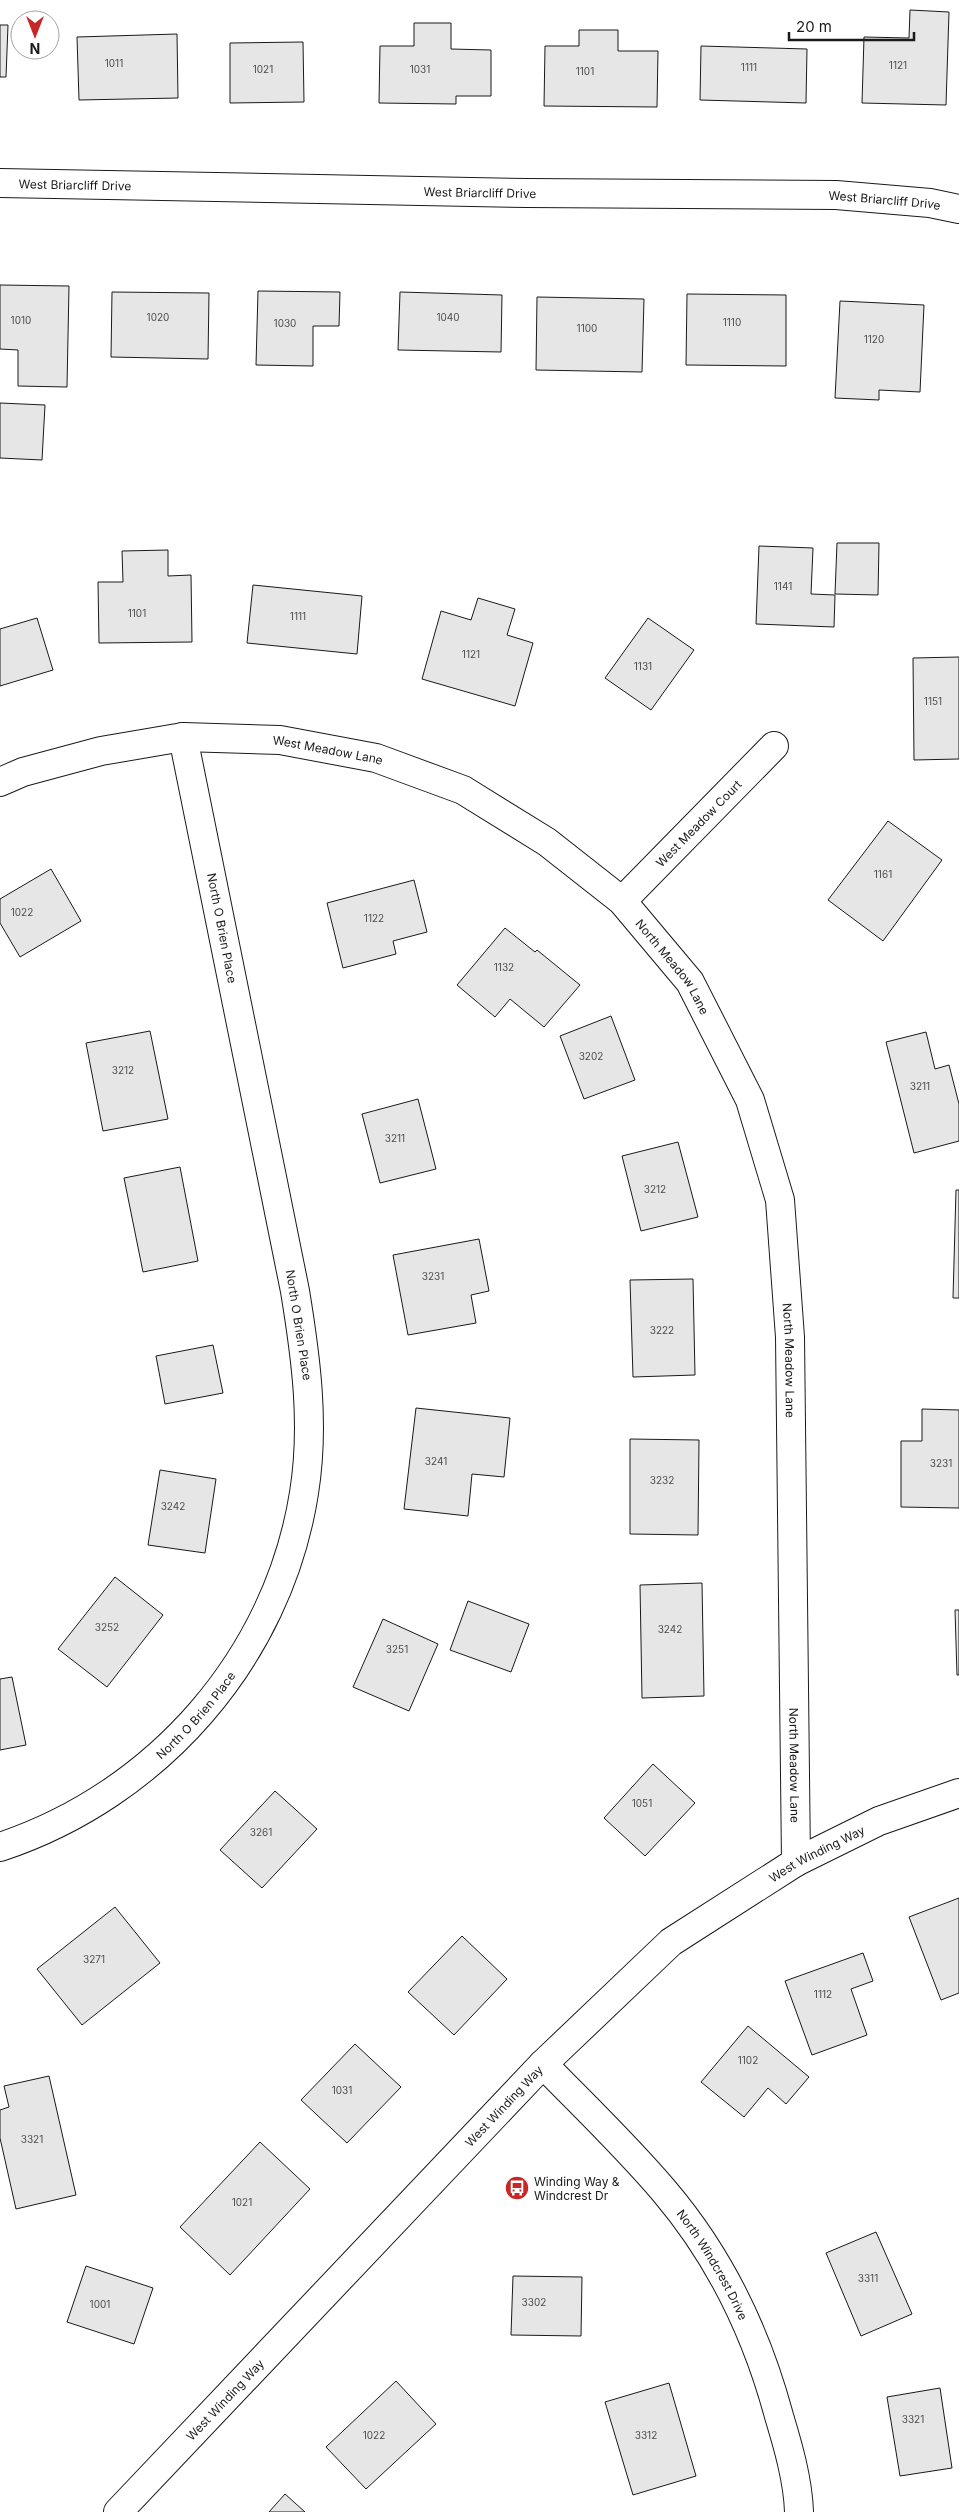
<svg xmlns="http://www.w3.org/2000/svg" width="959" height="2512" font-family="Inter,sans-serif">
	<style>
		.building { fill: #e6e6e6; stroke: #1a1a1a }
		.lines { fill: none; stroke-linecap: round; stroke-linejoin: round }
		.minor-casing { stroke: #1a1a1a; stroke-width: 30 }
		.minor { stroke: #fff; stroke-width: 28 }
		.labels { text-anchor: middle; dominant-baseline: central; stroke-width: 4; stroke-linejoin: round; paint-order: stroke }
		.number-label { font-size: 10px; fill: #4d4d4d }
		.street-label { font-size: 12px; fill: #1a1a1a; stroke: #fff }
		.poi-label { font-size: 12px; fill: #1a1a1a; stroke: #fff; text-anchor: start }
	</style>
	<rect width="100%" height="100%" fill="#fff"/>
	<g class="building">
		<polygon points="910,10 949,12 946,105 862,103 864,37 909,38"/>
		<polygon points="414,23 451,23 451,49 491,50 491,96 456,96 456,104 379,103 380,46 414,46"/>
		<polygon points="0,25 8,25 6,77 0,77"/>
		<polygon points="579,30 618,30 618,51 658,51 657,107 544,106 545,46 579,46"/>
		<polygon points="177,34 178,98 79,100 77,37"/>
		<polygon points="303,42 304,102 230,103 230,43"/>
		<polygon points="701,46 807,49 806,103 700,100"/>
		<polygon points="0,285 69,286 67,387 18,386 18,350 0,349"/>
		<polygon points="258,291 340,292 339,326 313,326 313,366 256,365"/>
		<polygon points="112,292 209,293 208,359 111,357"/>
		<polygon points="400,292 502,295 501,352 398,350"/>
		<polygon points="687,294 786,295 786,366 686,365"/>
		<polygon points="537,297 644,299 642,372 536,370"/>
		<polygon points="840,301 924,305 920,392 879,390 879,400 835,398"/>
		<polygon points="0,403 45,405 42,460 0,458"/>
		<polygon points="837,543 879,543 878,595 835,594"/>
		<polygon points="759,546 813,548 811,594 835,595 834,627 756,624"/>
		<polygon points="168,550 168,576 191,575 192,642 99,643 98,582 123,582 122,551"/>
		<polygon points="253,585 362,596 357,654 247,643"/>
		<polygon points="478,598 515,609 507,635 533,643 515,706 422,679 441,611 471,620"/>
		<polygon points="37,618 53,670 0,686 0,629"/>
		<polygon points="648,618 694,650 651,710 605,678"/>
		<polygon points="959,657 959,759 914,760 913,658"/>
		<polygon points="888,821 942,860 883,941 828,900"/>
		<polygon points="51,869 81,921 20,957 0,923 0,899"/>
		<polygon points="414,880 427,932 393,941 396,954 343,968 327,903"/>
		<polygon points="505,928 535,952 537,950 580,985 544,1027 510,999 495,1017 457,985"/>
		<polygon points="611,1016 635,1080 584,1099 560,1036"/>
		<polygon points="150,1031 168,1119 103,1131 86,1043"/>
		<polygon points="926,1032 935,1069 949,1065 959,1104 959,1141 914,1153 886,1042"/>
		<polygon points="418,1099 436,1169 380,1183 362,1114"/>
		<polygon points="678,1142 698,1217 641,1231 622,1156"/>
		<polygon points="180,1167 198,1261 143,1272 124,1178"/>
		<polygon points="956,1190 959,1190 959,1298 953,1298"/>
		<polygon points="479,1239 489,1291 471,1295 476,1323 408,1335 393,1255"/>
		<polygon points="693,1279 695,1375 633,1377 630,1280"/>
		<polygon points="213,1345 223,1393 165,1404 156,1356"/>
		<polygon points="416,1408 510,1418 504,1477 472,1474 468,1516 404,1509"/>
		<polygon points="922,1409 959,1410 959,1508 901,1507 901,1441 922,1441"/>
		<polygon points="630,1439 699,1440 698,1535 630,1534"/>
		<polygon points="160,1470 216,1479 205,1553 148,1545"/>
		<polygon points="115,1577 163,1615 107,1687 58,1649"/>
		<polygon points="702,1583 704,1696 642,1698 640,1585"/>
		<polygon points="468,1601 529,1624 511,1672 450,1650"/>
		<polygon points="955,1610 959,1610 959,1675 957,1675"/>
		<polygon points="383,1619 438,1644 409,1711 353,1687"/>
		<polygon points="12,1677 26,1745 0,1750 0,1679"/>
		<polygon points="653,1764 695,1803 645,1856 604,1818"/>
		<polygon points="275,1791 317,1829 262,1888 220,1850"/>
		<polygon points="959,1898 959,1993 941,2000 909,1917"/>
		<polygon points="115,1907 160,1963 82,2025 37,1969"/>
		<polygon points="462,1936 507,1979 454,2035 408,1992"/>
		<polygon points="863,1953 873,1981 851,1989 867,2035 812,2055 785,1981"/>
		<polygon points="748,2026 809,2077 786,2104 768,2088 744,2117 701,2082"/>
		<polygon points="355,2044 401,2087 347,2143 301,2100"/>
		<polygon points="49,2076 76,2195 16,2209 0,2138 0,2110 9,2107 4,2086"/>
		<polygon points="260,2142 310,2189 230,2275 180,2227"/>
		<polygon points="876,2232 912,2314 861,2336 826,2253"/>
		<polygon points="86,2266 153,2288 134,2344 67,2322"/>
		<polygon points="513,2276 582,2277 581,2336 511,2335"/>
		<polygon points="396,2381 436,2424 366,2489 326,2447"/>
		<polygon points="669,2383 696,2476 633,2495 605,2402"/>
		<polygon points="940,2388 952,2468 900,2476 887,2397"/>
		<polygon points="285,2494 305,2512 269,2512"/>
	</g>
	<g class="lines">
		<g class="minor-casing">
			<g id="minor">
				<path id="s1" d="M0 183 527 193 836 195 930 203 959 209"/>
				<path id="s2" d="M0 782 23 772 101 751 183 737 280 740 376 758 463 790 547 842 622 901 690 982 750 1100 780 1200 790 1337 796 1862"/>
				<path id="s3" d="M622 901 774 746"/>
				<path id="s4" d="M0 1847C157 1795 278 1658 304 1493 315 1425 306 1358 295 1291L183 737"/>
				<path id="s5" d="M543 2064C584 2106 627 2147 665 2192 720 2257 757 2334 779 2416 788 2446 798 2480 799 2512"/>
				<path id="s6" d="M118 2512 543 2064 671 1942 796 1862 879 1821 959 1793"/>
			</g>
		</g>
		<use href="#minor" class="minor"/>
	</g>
	<defs>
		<g id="bus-disc" transform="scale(1.25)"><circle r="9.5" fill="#c62828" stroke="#fff"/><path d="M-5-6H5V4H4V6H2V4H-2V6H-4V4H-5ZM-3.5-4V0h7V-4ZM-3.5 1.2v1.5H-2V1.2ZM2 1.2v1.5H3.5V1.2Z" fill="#fff"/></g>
	</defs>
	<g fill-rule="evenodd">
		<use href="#bus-disc" x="517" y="2188"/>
	</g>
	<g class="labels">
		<g class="number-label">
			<text x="114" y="63">1011</text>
			<text x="898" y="65">1121</text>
			<text x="749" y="67">1111</text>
			<text x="263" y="69">1021</text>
			<text x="420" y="69">1031</text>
			<text x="585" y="71">1101</text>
			<text x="158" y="317">1020</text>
			<text x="448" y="317">1040</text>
			<text x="21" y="320">1010</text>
			<text x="732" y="322">1110</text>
			<text x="285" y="323">1030</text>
			<text x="587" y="328">1100</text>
			<text x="874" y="339">1120</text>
			<text x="783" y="586">1141</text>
			<text x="137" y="613">1101</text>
			<text x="298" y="616">1111</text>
			<text x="471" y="654">1121</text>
			<text x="643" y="666">1131</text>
			<text x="933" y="701">1151</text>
			<text x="883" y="874">1161</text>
			<text x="22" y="912">1022</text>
			<text x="374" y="918">1122</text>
			<text x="504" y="967">1132</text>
			<text x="591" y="1056">3202</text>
			<text x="123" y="1070">3212</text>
			<text x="920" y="1086">3211</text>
			<text x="395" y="1138">3211</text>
			<text x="655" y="1189">3212</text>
			<text x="433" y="1276">3231</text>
			<text x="662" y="1330">3222</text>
			<text x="436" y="1461">3241</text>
			<text x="941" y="1463">3231</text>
			<text x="662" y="1480">3232</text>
			<text x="173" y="1506">3242</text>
			<text x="107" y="1627">3252</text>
			<text x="670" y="1629">3242</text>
			<text x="397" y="1649">3251</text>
			<text x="642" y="1803">1051</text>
			<text x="261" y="1832">3261</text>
			<text x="94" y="1959">3271</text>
			<text x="823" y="1994">1112</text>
			<text x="748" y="2060">1102</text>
			<text x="342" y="2090">1031</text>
			<text x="32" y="2139">3321</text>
			<text x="242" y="2202">1021</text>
			<text x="868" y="2278">3311</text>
			<text x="534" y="2302">3302</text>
			<text x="100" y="2304">1001</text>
			<text x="913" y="2419">3321</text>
			<text x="374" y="2435">1022</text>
			<text x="646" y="2435">3312</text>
		</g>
		<g class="street-label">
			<text stroke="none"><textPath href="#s1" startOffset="75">West Briarcliff Drive</textPath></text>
			<text stroke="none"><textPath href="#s1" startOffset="480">West Briarcliff Drive</textPath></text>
			<text stroke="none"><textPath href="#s1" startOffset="885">West Briarcliff Drive</textPath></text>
			<text stroke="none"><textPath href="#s2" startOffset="335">West Meadow Lane</textPath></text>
			<text stroke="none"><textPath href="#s3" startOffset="109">West Meadow Court</textPath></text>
			<text transform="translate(222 928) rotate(79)">North O Brien Place</text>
			<text stroke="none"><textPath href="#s2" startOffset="754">North Meadow Lane</textPath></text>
			<text transform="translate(299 1325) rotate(81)">North O Brien Place</text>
			<text stroke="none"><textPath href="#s2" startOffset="1174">North Meadow Lane</textPath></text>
			<text stroke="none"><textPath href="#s4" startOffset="239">North O Brien Place</textPath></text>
			<text stroke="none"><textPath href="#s2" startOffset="1579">North Meadow Lane</textPath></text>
			<text stroke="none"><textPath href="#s6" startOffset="965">West Winding Way</textPath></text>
			<text stroke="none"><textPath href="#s6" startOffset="560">West Winding Way</textPath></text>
			<text stroke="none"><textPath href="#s5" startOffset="264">North Windcrest Drive</textPath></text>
			<text stroke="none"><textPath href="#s6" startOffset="155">West Winding Way</textPath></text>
		</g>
		<g class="poi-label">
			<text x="534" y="2181">Winding Way &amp;<tspan x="534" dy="14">Windcrest Dr</tspan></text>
		</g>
	</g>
	<g transform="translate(35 35) rotate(180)"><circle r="24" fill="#ffffff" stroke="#a3a3a3"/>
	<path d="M0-4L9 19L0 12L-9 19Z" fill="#c62828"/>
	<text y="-8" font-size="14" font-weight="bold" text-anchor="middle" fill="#1a1a1a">N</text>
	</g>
	<path d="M789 32v8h125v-8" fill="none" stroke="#1a1a1a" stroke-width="2.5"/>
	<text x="796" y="32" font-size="15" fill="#1a1a1a" stroke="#ffffff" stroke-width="4" paint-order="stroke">20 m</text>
</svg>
